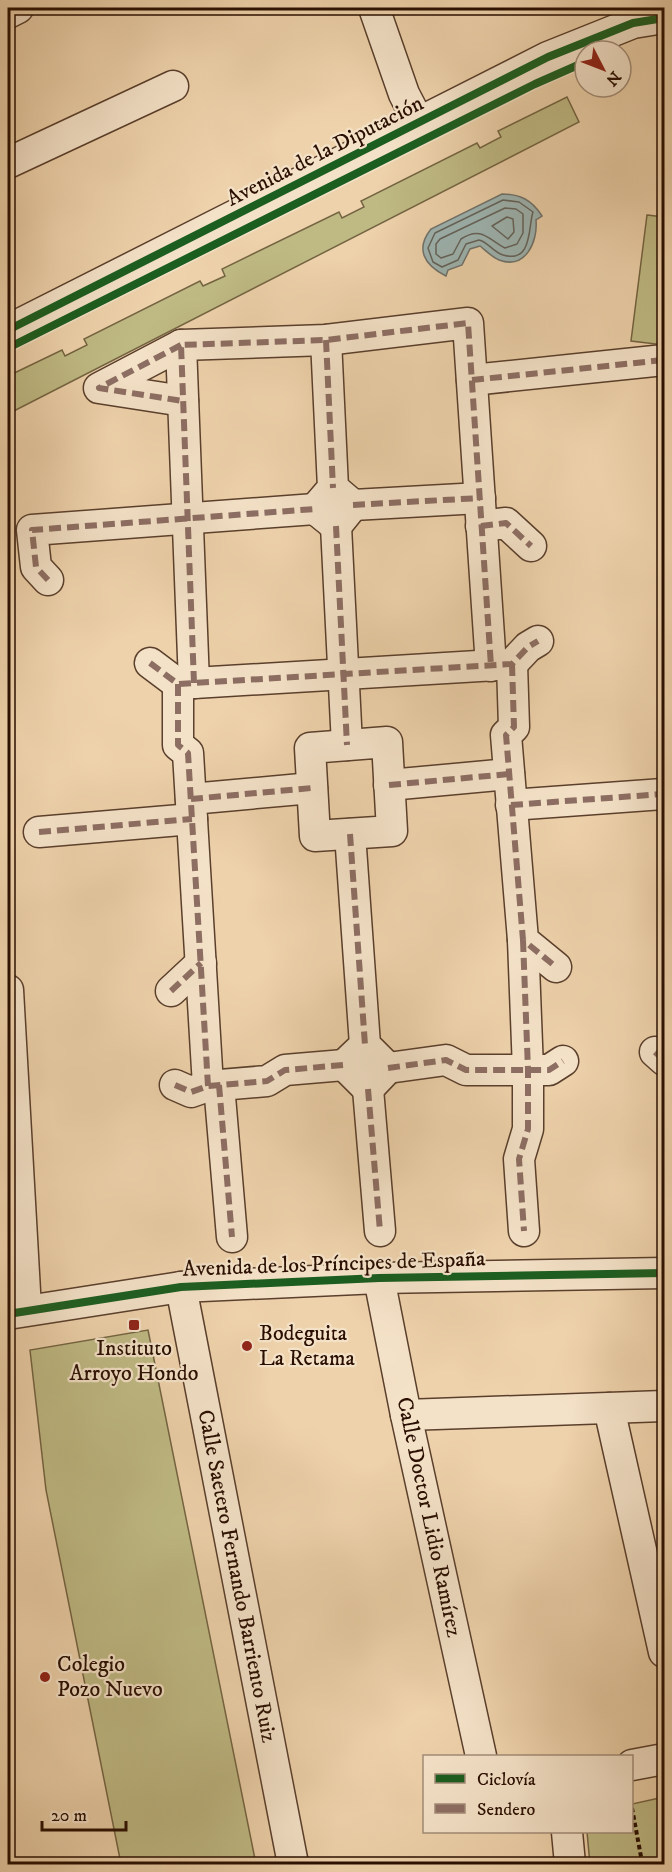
<svg xmlns="http://www.w3.org/2000/svg" width="672" height="1872" font-family="'IM FELL DW Pica',serif">
	<style>
		.green { fill: #bfba84; stroke: #746442; stroke-width: 1.5 }
		.water { fill: #9db5b3; stroke: #6f726c; stroke-width: 1.5 }
		.lines { fill: none; stroke-linecap: round; stroke-linejoin: round }
		.shore { stroke: #63625a; stroke-width: 1.5 }
		.minor-casing { stroke: #5a3f2c; stroke-width: 33 }
		.path { stroke: #290e01; stroke-width: 4; stroke-dasharray: 4.5 3; stroke-linecap: butt }
		.minor { stroke: #f4e2c8; stroke-width: 30 }
		.quiet { stroke: #8d6e63; stroke-width: 6; stroke-dasharray: 12 6; stroke-linecap: butt }
		.cycleway-casing { stroke: #f4e2c8; stroke-width: 11 }
		.cycleway { stroke: #1b5e20; stroke-width: 8 }
		.poi-dot { fill: #8f2418; stroke: #f4e2c8; stroke-width: 2 }
		.labels { text-anchor: middle; dominant-baseline: central; stroke-width: 4.5; stroke-linejoin: round; paint-order: stroke }
		.street-label { font-size: 22px; fill: #290e01; stroke: #f4e2c8 }
		.poi-label { font-size: 22px; fill: #290e01; stroke: #f4e2c8; text-anchor: start }
	</style>
	<rect width="100%" height="100%" fill="#eed2ab"/>
	<filter id="stains"><feTurbulence type="fractalNoise" baseFrequency=".00333" numOctaves="4"/><feColorMatrix values="0 0 0 0 .2 0 0 0 0 .09 0 0 0 0 .02 0 0 0 .5 -.17"/></filter>
	<radialGradient id="worn" r=".72"><stop offset=".6" stop-color="#630" stop-opacity="0"/><stop offset="1" stop-color="#630" stop-opacity=".3"/></radialGradient>
	<g class="green">
		<polygon points="567,97 579,122 8,414 8,376 62,350 65,356 87,345 84,339 200,281 203,286 225,276 222,269 339,212 342,218 364,207 361,201 477,143 480,148 501,137 498,131"/>
		<polygon points="647,215 664,217 664,345 631,341"/>
		<polygon points="148,1330 256,1864 121,1864 46,1490 30,1350"/>
		<polygon points="664,1797 664,1864 590,1864 587,1832 632,1832 632,1804"/>
	</g>
	<path class="water" d="M502 194C520 194 532 200 542 216L536 220C538 241 526 270 499 260 492 257 486 251 480 246L470 249 462 265 448 270 446 276C424 265 415 249 431 229Z"/>
	<g class="lines">
		<g class="shore">
			<path d="M503 200 519 202 533 212C528 226 533 264 503 255 493 252 488 242 479 240L466 244 458 260 442 267 433 262 428 248 435 233Z"/>
			<path d="M505 208 516 209 523 214V233L517 244 505 248C488 239 481 226 461 239L453 254 441 258 436 254V244L440 239Z"/>
			<polygon points="507,217 513,219 514,232 508,239 492,226"/>
		</g>
		<g class="minor-casing">
			<g id="minor">
				<polyline points="374,8 404,94 419,123"/>
				<polyline points="8,13 18,8"/>
				<polyline points="8,163 173,86"/>
				<polyline points="8,330 548,57 633,23 664,18"/>
				<polyline points="326,340 333,488 315,509 336,526 353,505 333,488"/>
				<polyline points="181,345 99,388 183,401"/>
				<polyline points="472,380 664,360"/>
				<polyline points="353,505 480,498"/>
				<polyline points="336,526 347,745"/>
				<polyline points="481,526 506,523 531,546"/>
				<polyline points="48,580 36,567 32,530 315,509"/>
				<polyline points="150,663 178,684 194,683 512,664 528,647 538,641"/>
				<polyline points="512,664 514,727 506,735 523,940 556,967"/>
				<polyline points="194,683 181,345 326,340 468,323 491,666"/>
				<polyline points="178,684 178,745 188,753 208,1086"/>
				<polygon points="387,742 392,831 315,836 310,748"/>
				<polyline points="389,785 509,774"/>
				<polyline points="191,799 312,788"/>
				<polyline points="511,805 663,794"/>
				<polyline points="39,832 192,819"/>
				<polyline points="350,834 365,1045 388,1068 368,1089 344,1065 365,1045"/>
				<polyline points="523,940 528,1070 528,1129 519,1159 524,1231"/>
				<polyline points="8,990 26,1309"/>
				<polyline points="171,991 201,963"/>
				<polyline points="655,1052 664,1060"/>
				<polyline points="388,1068 446,1060 466,1070 549,1070 563,1061"/>
				<polyline points="175,1085 191,1092 208,1086 267,1081 285,1070 344,1065"/>
				<polyline points="219,1085 232,1237"/>
				<polyline points="368,1089 380,1231"/>
				<polyline points="379,1278 406,1415 481,1756"/>
				<polyline points="181,1287 293,1864"/>
				<polyline points="8,1314 181,1287 379,1278 664,1273"/>
				<polyline points="609,1408 664,1652"/>
				<polyline points="406,1415 664,1406"/>
				<polyline points="632,1765 664,1759"/>
				<polyline points="567,1832 570,1864"/>
			</g>
		</g>
		<g class="path">
			<polyline points="632,1808 642,1862"/>
			<polyline points="635,1864 642,1862 655,1864"/>
		</g>
		<use href="#minor" class="minor"/>
		<g class="quiet">
			<polyline points="326,340 333,488"/>
			<polyline points="181,345 99,388 183,401"/>
			<polyline points="472,380 664,360"/>
			<polyline points="353,505 480,498"/>
			<polyline points="336,526 347,745"/>
			<polyline points="481,526 506,523 531,546"/>
			<polyline points="48,580 36,567 32,530 315,509"/>
			<polyline points="150,663 178,684 194,683 512,664 528,647 538,641"/>
			<polyline points="512,664 514,727 506,735 523,940 556,967"/>
			<polyline points="194,683 181,345 326,340 468,323 491,666"/>
			<polyline points="178,684 178,745 188,753 208,1086"/>
			<polyline points="389,785 509,774"/>
			<polyline points="191,799 312,788"/>
			<polyline points="511,805 663,794"/>
			<polyline points="39,832 192,819"/>
			<polyline points="350,834 365,1045"/>
			<polyline points="523,940 528,1070 528,1129 519,1159 524,1231"/>
			<polyline points="171,991 201,963"/>
			<polyline points="655,1052 664,1060"/>
			<polyline points="388,1068 446,1060 466,1070 549,1070 563,1061"/>
			<polyline points="175,1085 191,1092 208,1086 267,1081 285,1070 344,1065"/>
			<polyline points="219,1085 232,1237"/>
			<polyline points="368,1089 380,1231"/>
		</g>
		<g class="cycleway-casing">
			<g id="cycleway">
				<polyline points="8,330 548,57 633,23 664,18"/>
				<polyline points="8,348 535,84 585,62"/>
				<polyline points="8,1314 181,1287 379,1278 664,1273"/>
			</g>
		</g>
		<use href="#cycleway" class="cycleway"/>
	</g>
	<g class="poi-dot">
		<rect x="128" y="1319" width="12" height="12" rx="3"/>
		<circle cx="247" cy="1346" r="6"/>
		<circle cx="45" cy="1677" r="6"/>
	</g>
	<g class="labels">
		<g class="street-label">
			<text transform="translate(325 151) rotate(-27)">Avenida de la Diputación</text>
			<text transform="translate(334 1264) rotate(-2)">Avenida de los Príncipes de España</text>
			<text transform="translate(429 1517) rotate(78)">Calle Doctor Lidio Ramírez</text>
			<text transform="translate(237 1576) rotate(79)">Calle Saetero Fernando Barriento Ruiz</text>
		</g>
		<g class="poi-label">
			<text x="259" y="1333">Bodeguita<tspan x="259" dy="25">La Retama</tspan></text>
			<text x="134" y="1348" text-anchor="middle">Instituto<tspan x="134" dy="25">Arroyo Hondo</tspan></text>
			<text x="57" y="1664">Colegio<tspan x="57" dy="25">Pozo Nuevo</tspan></text>
		</g>
	</g>
	<rect width="672" height="1872" fill="none" stroke="#eed2ab" stroke-width="30"/>
	<rect x="9" y="9" width="654" height="1854" fill="none" stroke="#290e01" stroke-width="3"/>
	<rect x="15" y="15" width="642" height="1842" fill="none" stroke="#290e01" stroke-width="1.5"/>
	<rect x="423" y="1755" width="210" height="78" fill="#f4e2c8" stroke="#a38d78" stroke-width="1.5"/>
	<rect x="435" y="1774" width="30" height="9" fill="#1b5e20" stroke="#a38d78" stroke-width="1.5"/>
	<text x="477" y="1785" font-size="18" fill="#290e01">Ciclovía</text>
	<rect x="435" y="1804" width="30" height="9" fill="#8d6e63" stroke="#a38d78" stroke-width="1.5"/>
	<text x="477" y="1815" font-size="18" fill="#290e01">Sendero</text>
	<g transform="translate(603 69) rotate(132)"><circle r="28" fill="#f4e2c8" stroke="#a38d78" stroke-width="1.5"/>
	<path d="M0-4.5L10 22L0 15L-10 22Z" fill="#8f2418"/>
	<text y="-9" font-size="16" font-weight="bold" text-anchor="middle" fill="#290e01">N</text>
	</g>
	<path d="M42 1821v9h84v-9" fill="none" stroke="#290e01" stroke-width="3"/>
	<text x="51" y="1821" font-size="18" fill="#290e01" stroke="#f4e2c8" stroke-width="4.5" paint-order="stroke">20 m</text>
	<rect width="100%" height="100%" filter="url(#stains)"/>
	<rect width="100%" height="100%" fill="url(#worn)"/>
</svg>
